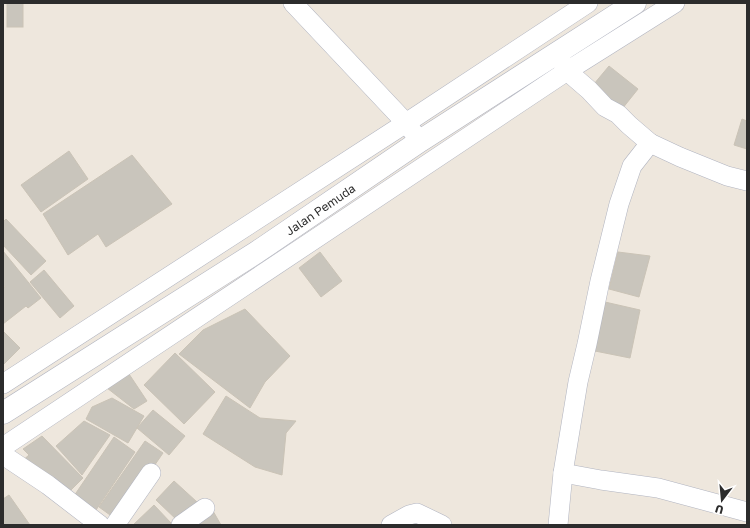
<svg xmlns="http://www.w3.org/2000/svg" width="750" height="528" font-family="'Golos Text',sans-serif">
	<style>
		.building { fill: #c9c5bc; stroke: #cac3b6 }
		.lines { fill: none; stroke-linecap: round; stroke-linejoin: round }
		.minor-casing { stroke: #b1b4c0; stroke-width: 20 }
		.secondary-casing { stroke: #b1b4c0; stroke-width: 23 }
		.minor { stroke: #fff; stroke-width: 19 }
		.secondary { stroke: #fff; stroke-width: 22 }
		.labels { text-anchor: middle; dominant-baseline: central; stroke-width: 3.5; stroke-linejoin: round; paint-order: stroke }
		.street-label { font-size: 12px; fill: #2c2c2c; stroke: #fff }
	</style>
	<rect width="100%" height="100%" fill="#eee7dd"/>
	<g class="building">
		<rect x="7" y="3" width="16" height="24"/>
		<polygon points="609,66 638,89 618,114 589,90"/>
		<polygon points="742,119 747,121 747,149 734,145"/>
		<polygon points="69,151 88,179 41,212 21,185"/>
		<polygon points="132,155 172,204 106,247 98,234 68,255 43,214"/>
		<polygon points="6,219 46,261 31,275 3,245 3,222"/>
		<polygon points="3,251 41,298 28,308 26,306 3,324 3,289 5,287 3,284"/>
		<polygon points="320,252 342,281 321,297 299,268"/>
		<polygon points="618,252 650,256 639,297 609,289"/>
		<polygon points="44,270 74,306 60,318 30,282"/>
		<polygon points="605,302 640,310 630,358 595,351"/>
		<polygon points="245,309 290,356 265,382 250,408 179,354 203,330"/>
		<polygon points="3,331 20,348 3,365"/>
		<polygon points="175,353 215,392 184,424 144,385"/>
		<polygon points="129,374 147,401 134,409 107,388"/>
		<polygon points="226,396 260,418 296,421 286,433 282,475 255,467 203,434"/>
		<polygon points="112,398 144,416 128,443 86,419 92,407"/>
		<polygon points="153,410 185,436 169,455 137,428"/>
		<polygon points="84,421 110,435 82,475 56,446"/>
		<polygon points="42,436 83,478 65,496 21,462 29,455 23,449"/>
		<polygon points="114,437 135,452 96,510 74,496"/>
		<polygon points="145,441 163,453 117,520 99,507"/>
		<polygon points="174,481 197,502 179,522 156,500"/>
		<polygon points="9,495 30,525 3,525 3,499"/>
		<polygon points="154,505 171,523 169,525 133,525"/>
		<polygon points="213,511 221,525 192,525"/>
	</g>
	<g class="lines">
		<g class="minor-casing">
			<g id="minor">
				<polyline points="293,3 406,123 413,132"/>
				<polyline points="561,60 567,71 589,90 605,107 618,114 629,125 650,143 680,157 727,176 747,181"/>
				<polyline points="3,384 406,123 588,3"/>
				<polyline points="3,447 567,71 675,3"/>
				<polyline points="3,455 48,485 100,525"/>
				<polyline points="563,473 601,480 658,488 747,512"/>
				<polyline points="115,525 151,473"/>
				<polyline points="181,525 205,508"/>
				<polyline points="391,525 409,515 417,513 442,525"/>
				<polyline points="558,525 563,473 578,382 587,344 600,281 619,204 632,166 650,143"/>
			</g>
		</g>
		<g class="secondary-casing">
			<g id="secondary">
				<path id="s1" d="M3 413 257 252 420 141 635 3"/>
			</g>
		</g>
		<use href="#minor" class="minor"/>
		<use href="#secondary" class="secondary"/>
	</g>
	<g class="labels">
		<g class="street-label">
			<text stroke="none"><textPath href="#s1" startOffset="377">Jalan Pemuda</textPath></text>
		</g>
	</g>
	<rect width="750" height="528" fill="none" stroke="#2c2c2c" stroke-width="8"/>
	<g transform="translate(722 500) rotate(196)" stroke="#ffffff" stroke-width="3" paint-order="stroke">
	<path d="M0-3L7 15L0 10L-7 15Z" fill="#2c2c2c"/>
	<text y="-6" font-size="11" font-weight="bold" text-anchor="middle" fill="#2c2c2c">U</text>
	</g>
</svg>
